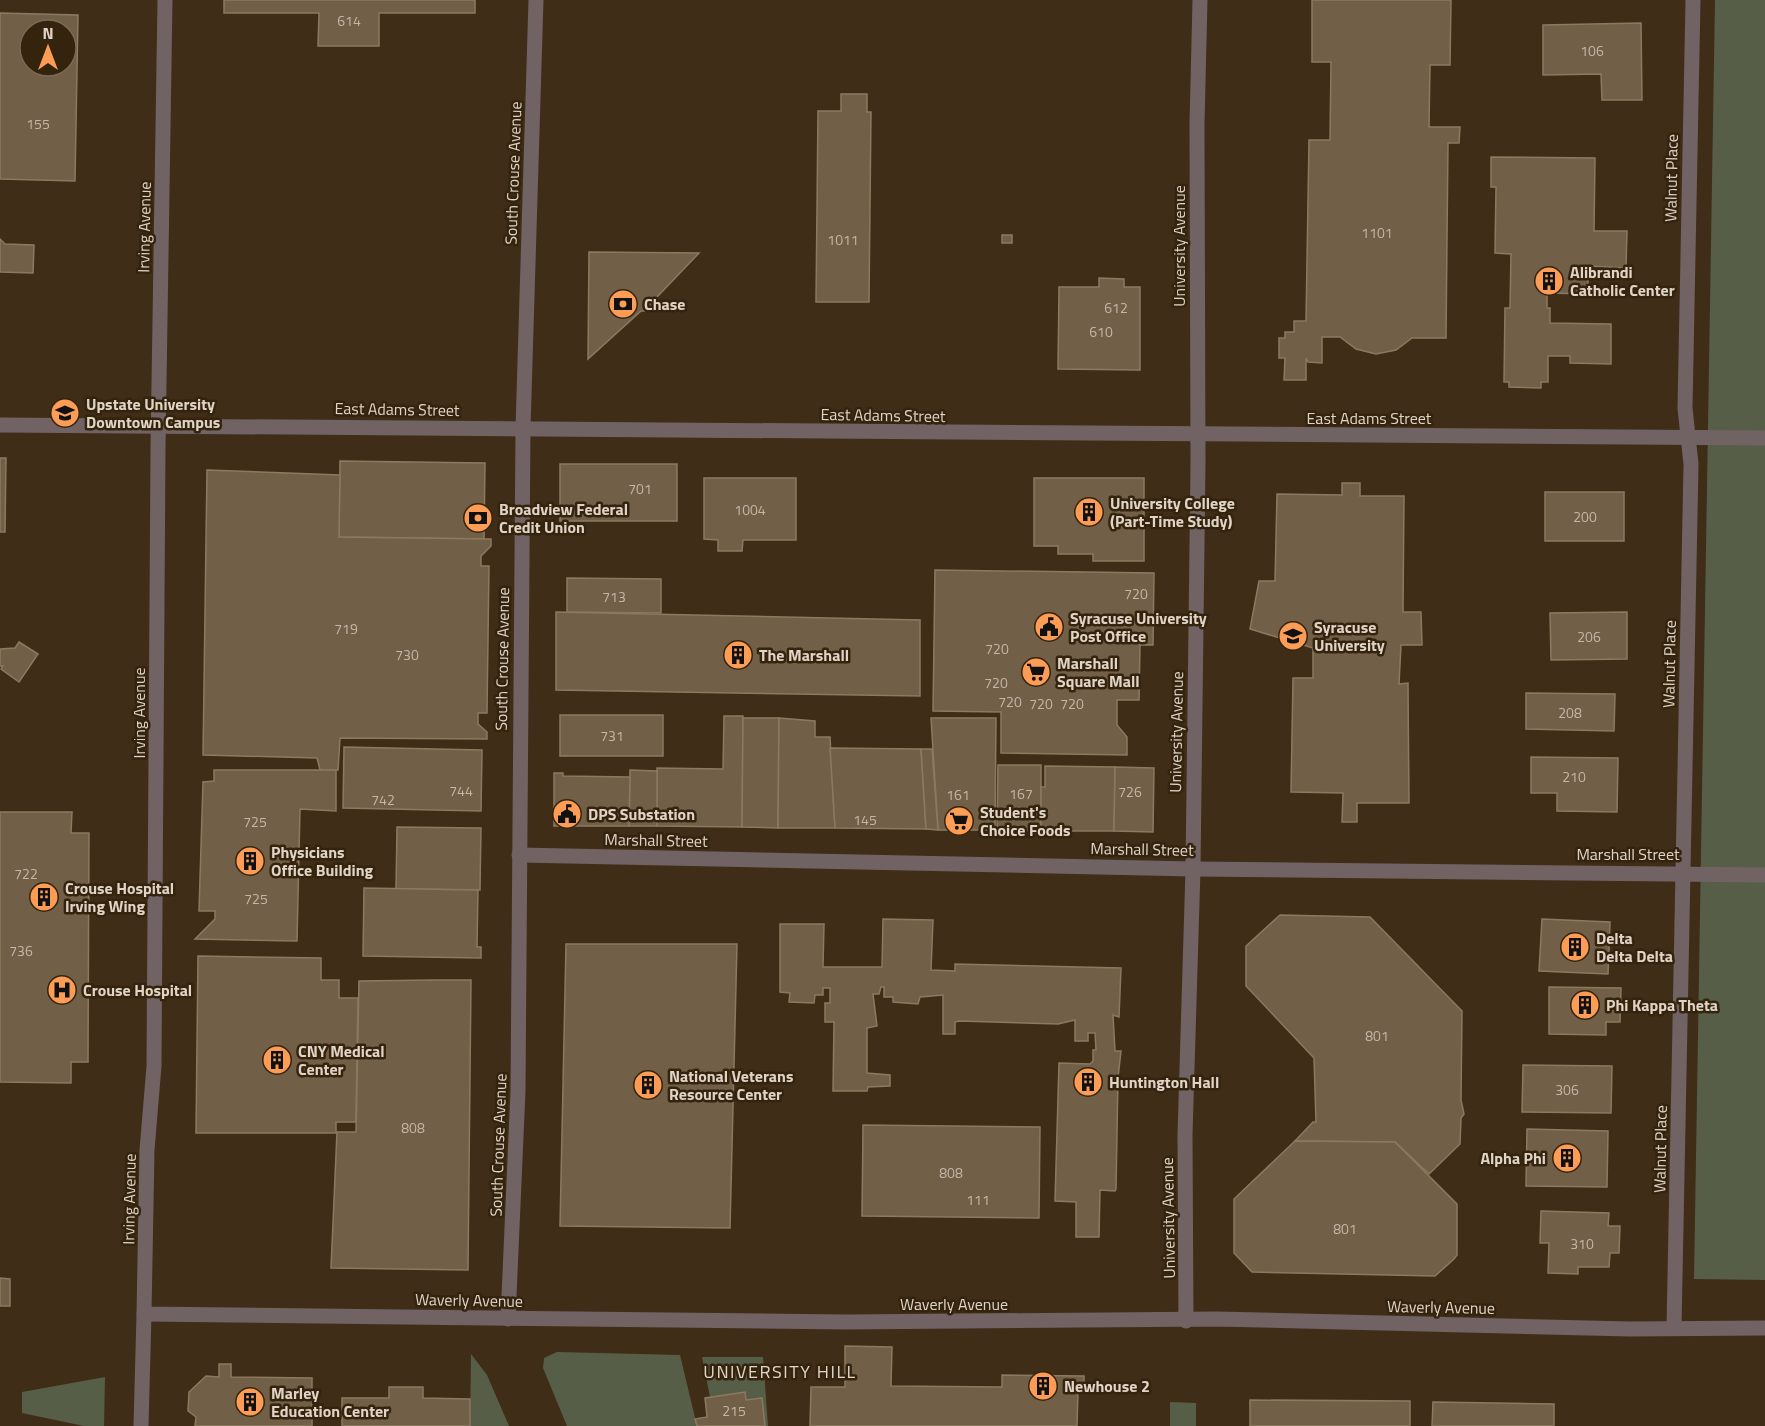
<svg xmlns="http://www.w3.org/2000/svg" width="1765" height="1426" font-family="'Titillium Web',sans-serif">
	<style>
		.green { fill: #575e47 }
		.building { fill: #716047; stroke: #8c7a60; stroke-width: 1.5; fill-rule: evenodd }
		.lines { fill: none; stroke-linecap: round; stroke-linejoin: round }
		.minor { stroke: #716264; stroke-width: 15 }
		.tertiary { stroke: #716264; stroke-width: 15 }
		.labels { text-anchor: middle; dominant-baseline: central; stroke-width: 5; stroke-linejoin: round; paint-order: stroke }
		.number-label { font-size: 14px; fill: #c4b7a7 }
		.street-label { font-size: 16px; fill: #e0d4c7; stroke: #34230d }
		.poi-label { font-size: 16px; font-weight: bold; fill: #e0d4c7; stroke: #34230d; text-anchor: start }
		.neighbourhood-label { font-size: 18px; letter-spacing: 1.5px; fill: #e0d4c7; stroke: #34230d }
	</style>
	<rect width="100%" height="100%" fill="#3f2d17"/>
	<g class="green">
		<polygon points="1715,0 1765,0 1765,1280 1694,1279"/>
		<polygon points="557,1352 680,1355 697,1426 567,1426 543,1368 544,1358"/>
		<polygon points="471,1354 487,1375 509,1426 470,1426"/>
		<polygon points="702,1357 763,1357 768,1426 765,1426 762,1398 746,1400 744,1393 710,1397"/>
		<polygon points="105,1377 104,1426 84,1426 22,1413 22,1392"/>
		<polygon points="1170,1402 1196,1403 1196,1426 1170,1426"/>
	</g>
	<g class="building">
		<polygon points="224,0 475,0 475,13 379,13 379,46 318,46 319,13 224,13"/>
		<polygon points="1312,0 1451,0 1450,65 1430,65 1429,127 1460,127 1459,143 1448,143 1446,338 1412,338 1396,350 1376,354 1356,349 1340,337 1322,337 1322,363 1308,362 1306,358 1306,380 1284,380 1285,358 1279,358 1279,338 1285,338 1285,332 1294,332 1294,321 1306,321 1309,140 1330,140 1331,62 1312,62"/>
		<path d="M0 13 78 15 75 181 0 179ZM30 30H66V66H30Z"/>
		<polygon points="1641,23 1642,100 1602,100 1601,74 1543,75 1543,25"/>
		<polygon points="841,94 867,94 867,112 871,112 869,302 816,302 818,111 841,111"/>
		<polygon points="1491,157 1595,158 1594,231 1627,231 1626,268 1588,266 1588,294 1547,293 1547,308 1550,308 1550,323 1611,324 1611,364 1570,363 1570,356 1548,356 1548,382 1541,382 1541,388 1509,387 1509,382 1504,382 1505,308 1510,308 1511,254 1495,253 1496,187 1491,187"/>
		<rect x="1002" y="235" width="10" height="8"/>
		<polygon points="0,239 5,244 34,245 33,273 0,272"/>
		<polygon points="589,252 699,253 657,297 657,311 641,311 588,359"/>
		<polygon points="1099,278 1124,279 1124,287 1140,287 1140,370 1058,369 1059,287 1099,287"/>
		<polygon points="0,458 6,458 5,532 0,532"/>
		<polygon points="340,461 485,463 484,539 339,537"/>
		<rect x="560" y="464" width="117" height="57"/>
		<polygon points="207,470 340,475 339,537 491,539 491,546 481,556 481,566 489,566 487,713 478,713 478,724 487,732 487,739 340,738 338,770 320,770 317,758 203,755"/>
		<polygon points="704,478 796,478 796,540 743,540 742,551 718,551 718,540 704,539"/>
		<polygon points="1034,478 1144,478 1144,561 1093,561 1093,554 1058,554 1058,546 1034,546"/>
		<polygon points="1342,483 1360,483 1360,496 1404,496 1403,612 1421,612 1422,645 1401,645 1399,684 1408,683 1409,803 1357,803 1357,822 1342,822 1343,793 1291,792 1293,678 1313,678 1313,648 1250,629 1259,581 1275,581 1277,494 1342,495"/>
		<rect x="1545" y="492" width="79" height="49"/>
		<polygon points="935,570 1154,573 1153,645 1140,645 1139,700 1117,700 1117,725 1127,737 1127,755 1001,753 1001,712 933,711"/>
		<polygon points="567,578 661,579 661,613 567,612"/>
		<polygon points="556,612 920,620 920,696 556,690"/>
		<polygon points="1627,612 1627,659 1551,660 1550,613"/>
		<polygon points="19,642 38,654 19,682 1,669 3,666 0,666 0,649 15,648"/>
		<polygon points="1526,693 1615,694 1614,731 1526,729"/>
		<rect x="560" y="715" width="103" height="41"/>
		<polygon points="724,716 743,716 742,827 657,826 657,768 723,769"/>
		<polygon points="743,718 779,718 778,828 742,827"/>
		<polygon points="779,718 815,721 815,737 830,737 835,828 778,828"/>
		<polygon points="931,718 996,718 995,830 938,830"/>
		<polygon points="344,747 482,750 481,811 343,808"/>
		<polygon points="830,748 921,749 926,829 835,828"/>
		<polygon points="921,749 932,749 938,830 926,829"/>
		<polygon points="1531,757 1618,758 1617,812 1557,811 1557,793 1531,793"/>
		<polygon points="998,765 1041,765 1041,831 997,831"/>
		<polygon points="1045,766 1115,767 1114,831 1041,831 1041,787 1045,787"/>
		<polygon points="1115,767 1154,768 1153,832 1114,831"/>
		<polygon points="214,770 336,770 336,811 300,809 297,941 195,939 215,919 215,911 199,911 203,782 214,781"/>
		<polygon points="630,770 657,771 657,826 629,826"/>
		<polygon points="554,773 563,773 563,776 630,777 629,826 554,826"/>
		<polygon points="0,812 72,812 71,833 89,833 88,1062 71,1062 71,1083 0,1082"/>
		<polygon points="397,827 481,828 480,890 396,889"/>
		<polygon points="364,888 478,890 477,947 481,947 481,958 363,956"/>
		<polygon points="1280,915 1370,917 1462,1011 1461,1100 1464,1114 1461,1118 1460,1144 1429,1174 1395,1142 1295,1141 1313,1122 1316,1122 1314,1058 1246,986 1246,946"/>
		<polygon points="883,919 933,920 931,970 955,971 955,964 1121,968 1119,1017 1113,1015 1115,1051 1121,1051 1118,1078 1116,1189 1115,1191 1100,1190 1099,1237 1076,1237 1076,1202 1055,1201 1059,1063 1090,1064 1093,1061 1093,1050 1096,1050 1095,1033 1088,1033 1088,1041 1075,1041 1075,1020 1058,1024 959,1021 955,1022 955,1034 943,1034 943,995 920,997 918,1004 893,1002 893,997 884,997 884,987 881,987 879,994 873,994 877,1026 867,1028 867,1073 890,1075 890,1086 868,1087 867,1091 833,1091 834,1022 825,1022 825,1003 830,1003 830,988 823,988 823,995 815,995 814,1003 789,1002 790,993 780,992 780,924 824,924 823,967 882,967"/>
		<polygon points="1542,919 1610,922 1608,974 1539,971"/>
		<polygon points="566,944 737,944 730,1228 560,1226"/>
		<polygon points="198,956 321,958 321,980 339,980 339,998 358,998 356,1122 336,1122 336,1133 196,1133"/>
		<polygon points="434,980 471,980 468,1270 331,1268 337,1132 356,1132 359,981"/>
		<polygon points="1549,987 1621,988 1620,1022 1606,1022 1606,1035 1549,1034"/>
		<polygon points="1523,1065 1612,1066 1611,1113 1522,1112"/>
		<polygon points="863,1125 1040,1127 1039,1218 862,1216"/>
		<polygon points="1527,1129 1608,1131 1607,1187 1526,1186"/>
		<polygon points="1295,1141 1395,1142 1457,1204 1457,1255 1454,1259 1435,1276 1252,1272 1234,1253 1234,1199"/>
		<polygon points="1541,1211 1609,1213 1608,1226 1620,1226 1619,1253 1610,1253 1609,1267 1578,1267 1578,1274 1548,1273 1549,1243 1540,1243"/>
		<polygon points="0,1278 10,1279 10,1306 0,1306"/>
		<polygon points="845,1346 892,1347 891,1386 1002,1387 1002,1375 1084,1376 1084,1392 1078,1392 1077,1426 810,1426 811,1387 845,1387"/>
		<polygon points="219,1364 231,1364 231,1377 312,1378 312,1426 195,1426 196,1417 188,1411 189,1392 206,1376 219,1377"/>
		<polygon points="389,1387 423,1387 423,1398 470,1399 470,1426 342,1426 342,1398 389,1398"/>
		<polygon points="745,1392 746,1400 762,1398 765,1426 697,1426 695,1419 707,1417 705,1398"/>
		<polygon points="1250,1400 1410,1401 1410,1426 1250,1426"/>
		<polygon points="1433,1402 1554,1404 1554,1426 1432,1426"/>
	</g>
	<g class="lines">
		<g class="minor">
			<polyline points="519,855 1193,869 1765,875"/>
			<polyline points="508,1319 518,1091 523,428 536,0"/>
			<polyline points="1674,1328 1691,464 1685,408 1693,0"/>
			<polyline points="141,1426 144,1314"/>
		</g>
		<g class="tertiary">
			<polyline points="165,0 158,448 154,1066 147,1150 144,1314 846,1322 1217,1319 1630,1329 1765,1328"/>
			<polyline points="0,425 1765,438"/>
			<polyline points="1186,1321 1185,1135 1193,869 1198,463 1197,124 1200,0"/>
		</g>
	</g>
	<defs>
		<g id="building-disc" transform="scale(1.5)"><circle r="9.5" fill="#fd9d55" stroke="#34230d"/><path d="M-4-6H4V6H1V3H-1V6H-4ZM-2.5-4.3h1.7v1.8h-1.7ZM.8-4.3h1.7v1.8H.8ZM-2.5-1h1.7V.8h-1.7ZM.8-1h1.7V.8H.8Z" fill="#111"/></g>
		<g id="bank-disc" transform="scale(1.5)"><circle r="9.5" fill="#fd9d55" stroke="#34230d"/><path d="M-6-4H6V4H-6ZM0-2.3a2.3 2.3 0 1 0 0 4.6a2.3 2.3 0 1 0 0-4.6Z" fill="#111"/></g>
		<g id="university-disc" transform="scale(1.5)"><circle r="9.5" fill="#fd9d55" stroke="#34230d"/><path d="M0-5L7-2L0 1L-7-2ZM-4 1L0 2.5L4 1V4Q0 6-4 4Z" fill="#111"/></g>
		<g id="civic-disc" transform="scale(1.5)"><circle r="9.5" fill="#fd9d55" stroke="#34230d"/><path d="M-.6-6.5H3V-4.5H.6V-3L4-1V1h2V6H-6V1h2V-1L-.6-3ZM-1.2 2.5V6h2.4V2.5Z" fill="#111"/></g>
		<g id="supermarket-disc" transform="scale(1.5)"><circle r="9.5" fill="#fd9d55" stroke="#34230d"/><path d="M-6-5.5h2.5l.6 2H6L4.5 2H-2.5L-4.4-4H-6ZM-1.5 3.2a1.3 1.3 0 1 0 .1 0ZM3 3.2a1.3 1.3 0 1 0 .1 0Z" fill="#111"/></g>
		<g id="hospital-disc" transform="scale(1.5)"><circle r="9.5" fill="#fd9d55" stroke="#34230d"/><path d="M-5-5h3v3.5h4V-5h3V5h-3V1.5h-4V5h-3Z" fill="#111"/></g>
	</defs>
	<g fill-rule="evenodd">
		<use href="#building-disc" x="1549" y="281"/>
		<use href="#bank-disc" x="623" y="304"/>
		<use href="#university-disc" x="65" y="413"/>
		<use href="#building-disc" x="1089" y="512"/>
		<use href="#bank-disc" x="478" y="518"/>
		<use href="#civic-disc" x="1049" y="627"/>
		<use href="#university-disc" x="1293" y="636"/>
		<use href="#building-disc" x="738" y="655"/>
		<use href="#supermarket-disc" x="1036" y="672"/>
		<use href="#civic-disc" x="567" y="814"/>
		<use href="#supermarket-disc" x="959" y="821"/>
		<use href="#building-disc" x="250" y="861"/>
		<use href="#building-disc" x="44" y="897"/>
		<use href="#building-disc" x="1575" y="947"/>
		<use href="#hospital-disc" x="62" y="990"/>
		<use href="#building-disc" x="1585" y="1005"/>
		<use href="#building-disc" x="277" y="1060"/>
		<use href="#building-disc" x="1088" y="1082"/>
		<use href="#building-disc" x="648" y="1085"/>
		<use href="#building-disc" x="1567" y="1158"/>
		<use href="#building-disc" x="1043" y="1386"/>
		<use href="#building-disc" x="250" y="1402"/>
	</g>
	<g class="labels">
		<g class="number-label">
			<text x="349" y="20">614</text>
			<text x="1592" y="50">106</text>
			<text x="38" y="123">155</text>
			<text x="1377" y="232">1101</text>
			<text x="843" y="239">1011</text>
			<text x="1116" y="307">612</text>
			<text x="1101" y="331">610</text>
			<text x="640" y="488">701</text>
			<text x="750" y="509">1004</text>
			<text x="1585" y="516">200</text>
			<text x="1136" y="593">720</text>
			<text x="614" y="596">713</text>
			<text x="346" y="628">719</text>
			<text x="1589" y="636">206</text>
			<text x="997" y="648">720</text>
			<text x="407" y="654">730</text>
			<text x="996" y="682">720</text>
			<text x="1010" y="701">720</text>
			<text x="1041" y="703">720</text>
			<text x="1072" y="703">720</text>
			<text x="1570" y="712">208</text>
			<text x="612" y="735">731</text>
			<text x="1574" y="776">210</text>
			<text x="461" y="790">744</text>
			<text x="1130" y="791">726</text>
			<text x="1021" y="793">167</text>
			<text x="958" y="794">161</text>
			<text x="383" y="799">742</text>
			<text x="865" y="819">145</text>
			<text x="255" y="821">725</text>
			<text x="26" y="873">722</text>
			<text x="256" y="898">725</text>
			<text x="21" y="950">736</text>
			<text x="1377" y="1035">801</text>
			<text x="1567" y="1089">306</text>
			<text x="413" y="1127">808</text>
			<text x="951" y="1172">808</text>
			<text x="978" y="1199">111</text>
			<text x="1345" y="1228">801</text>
			<text x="1582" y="1243">310</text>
			<text x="734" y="1410">215</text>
		</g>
		<g class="street-label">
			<text transform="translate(513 173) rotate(-88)">South Crouse Avenue</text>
			<text transform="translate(1671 178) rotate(-89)">Walnut Place</text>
			<text transform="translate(144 227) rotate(-89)">Irving Avenue</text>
			<text transform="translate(1179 246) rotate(-90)">University Avenue</text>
			<text transform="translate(397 409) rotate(1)">East Adams Street</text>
			<text transform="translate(883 415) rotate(1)">East Adams Street</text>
			<text x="1369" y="418">East Adams Street</text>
			<text transform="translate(502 659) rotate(-89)">South Crouse Avenue</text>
			<text transform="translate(1669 664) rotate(-89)">Walnut Place</text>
			<text transform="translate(139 713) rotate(-90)">Irving Avenue</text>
			<text transform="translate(1176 732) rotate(-89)">University Avenue</text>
			<text transform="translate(656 840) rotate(1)">Marshall Street</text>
			<text transform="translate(1142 849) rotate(1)">Marshall Street</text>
			<text x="1628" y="854">Marshall Street</text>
			<text transform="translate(498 1145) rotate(-88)">South Crouse Avenue</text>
			<text transform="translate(1660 1149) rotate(-89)">Walnut Place</text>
			<text transform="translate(129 1199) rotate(-89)">Irving Avenue</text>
			<text transform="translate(1168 1218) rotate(-91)">University Avenue</text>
			<text transform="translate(469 1300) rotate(1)">Waverly Avenue</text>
			<text x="954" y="1304">Waverly Avenue</text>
			<text transform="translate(1441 1307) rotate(1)">Waverly Avenue</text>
		</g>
		<g class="poi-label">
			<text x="1570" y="272">Alibrandi<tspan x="1570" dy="18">Catholic Center</tspan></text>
			<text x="644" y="304">Chase</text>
			<text x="86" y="404">Upstate University<tspan x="86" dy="18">Downtown Campus</tspan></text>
			<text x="1110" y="503">University College<tspan x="1110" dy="18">(Part-Time Study)</tspan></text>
			<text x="499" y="509">Broadview Federal<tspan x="499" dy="18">Credit Union</tspan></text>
			<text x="1070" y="618">Syracuse University<tspan x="1070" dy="18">Post Office</tspan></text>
			<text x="1314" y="627">Syracuse<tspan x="1314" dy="18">University</tspan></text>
			<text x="759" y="655">The Marshall</text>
			<text x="1057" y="663">Marshall<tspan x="1057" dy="18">Square Mall</tspan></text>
			<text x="980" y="812">Student's<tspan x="980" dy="18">Choice Foods</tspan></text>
			<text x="588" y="814">DPS Substation</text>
			<text x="271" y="852">Physicians<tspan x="271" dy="18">Office Building</tspan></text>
			<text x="65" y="888">Crouse Hospital<tspan x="65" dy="18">Irving Wing</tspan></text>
			<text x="1596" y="938">Delta<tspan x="1596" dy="18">Delta Delta</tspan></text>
			<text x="83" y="990">Crouse Hospital</text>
			<text x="1606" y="1005">Phi Kappa Theta</text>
			<text x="298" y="1051">CNY Medical<tspan x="298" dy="18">Center</tspan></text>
			<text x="669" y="1076">National Veterans<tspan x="669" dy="18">Resource Center</tspan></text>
			<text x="1109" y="1082">Huntington Hall</text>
			<text x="1546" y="1158" text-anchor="end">Alpha Phi</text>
			<text x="1064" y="1386">Newhouse 2</text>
			<text x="271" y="1393">Marley<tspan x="271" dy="18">Education Center</tspan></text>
		</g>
		<g class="neighbourhood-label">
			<text x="780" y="1371">UNIVERSITY HILL</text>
		</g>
	</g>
	<g transform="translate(48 48)"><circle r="28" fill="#34230d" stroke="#796a57" stroke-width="1.5"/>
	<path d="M0-4.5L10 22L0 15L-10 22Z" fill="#fd9d55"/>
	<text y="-9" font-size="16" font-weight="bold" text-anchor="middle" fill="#e0d4c7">N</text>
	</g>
</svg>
